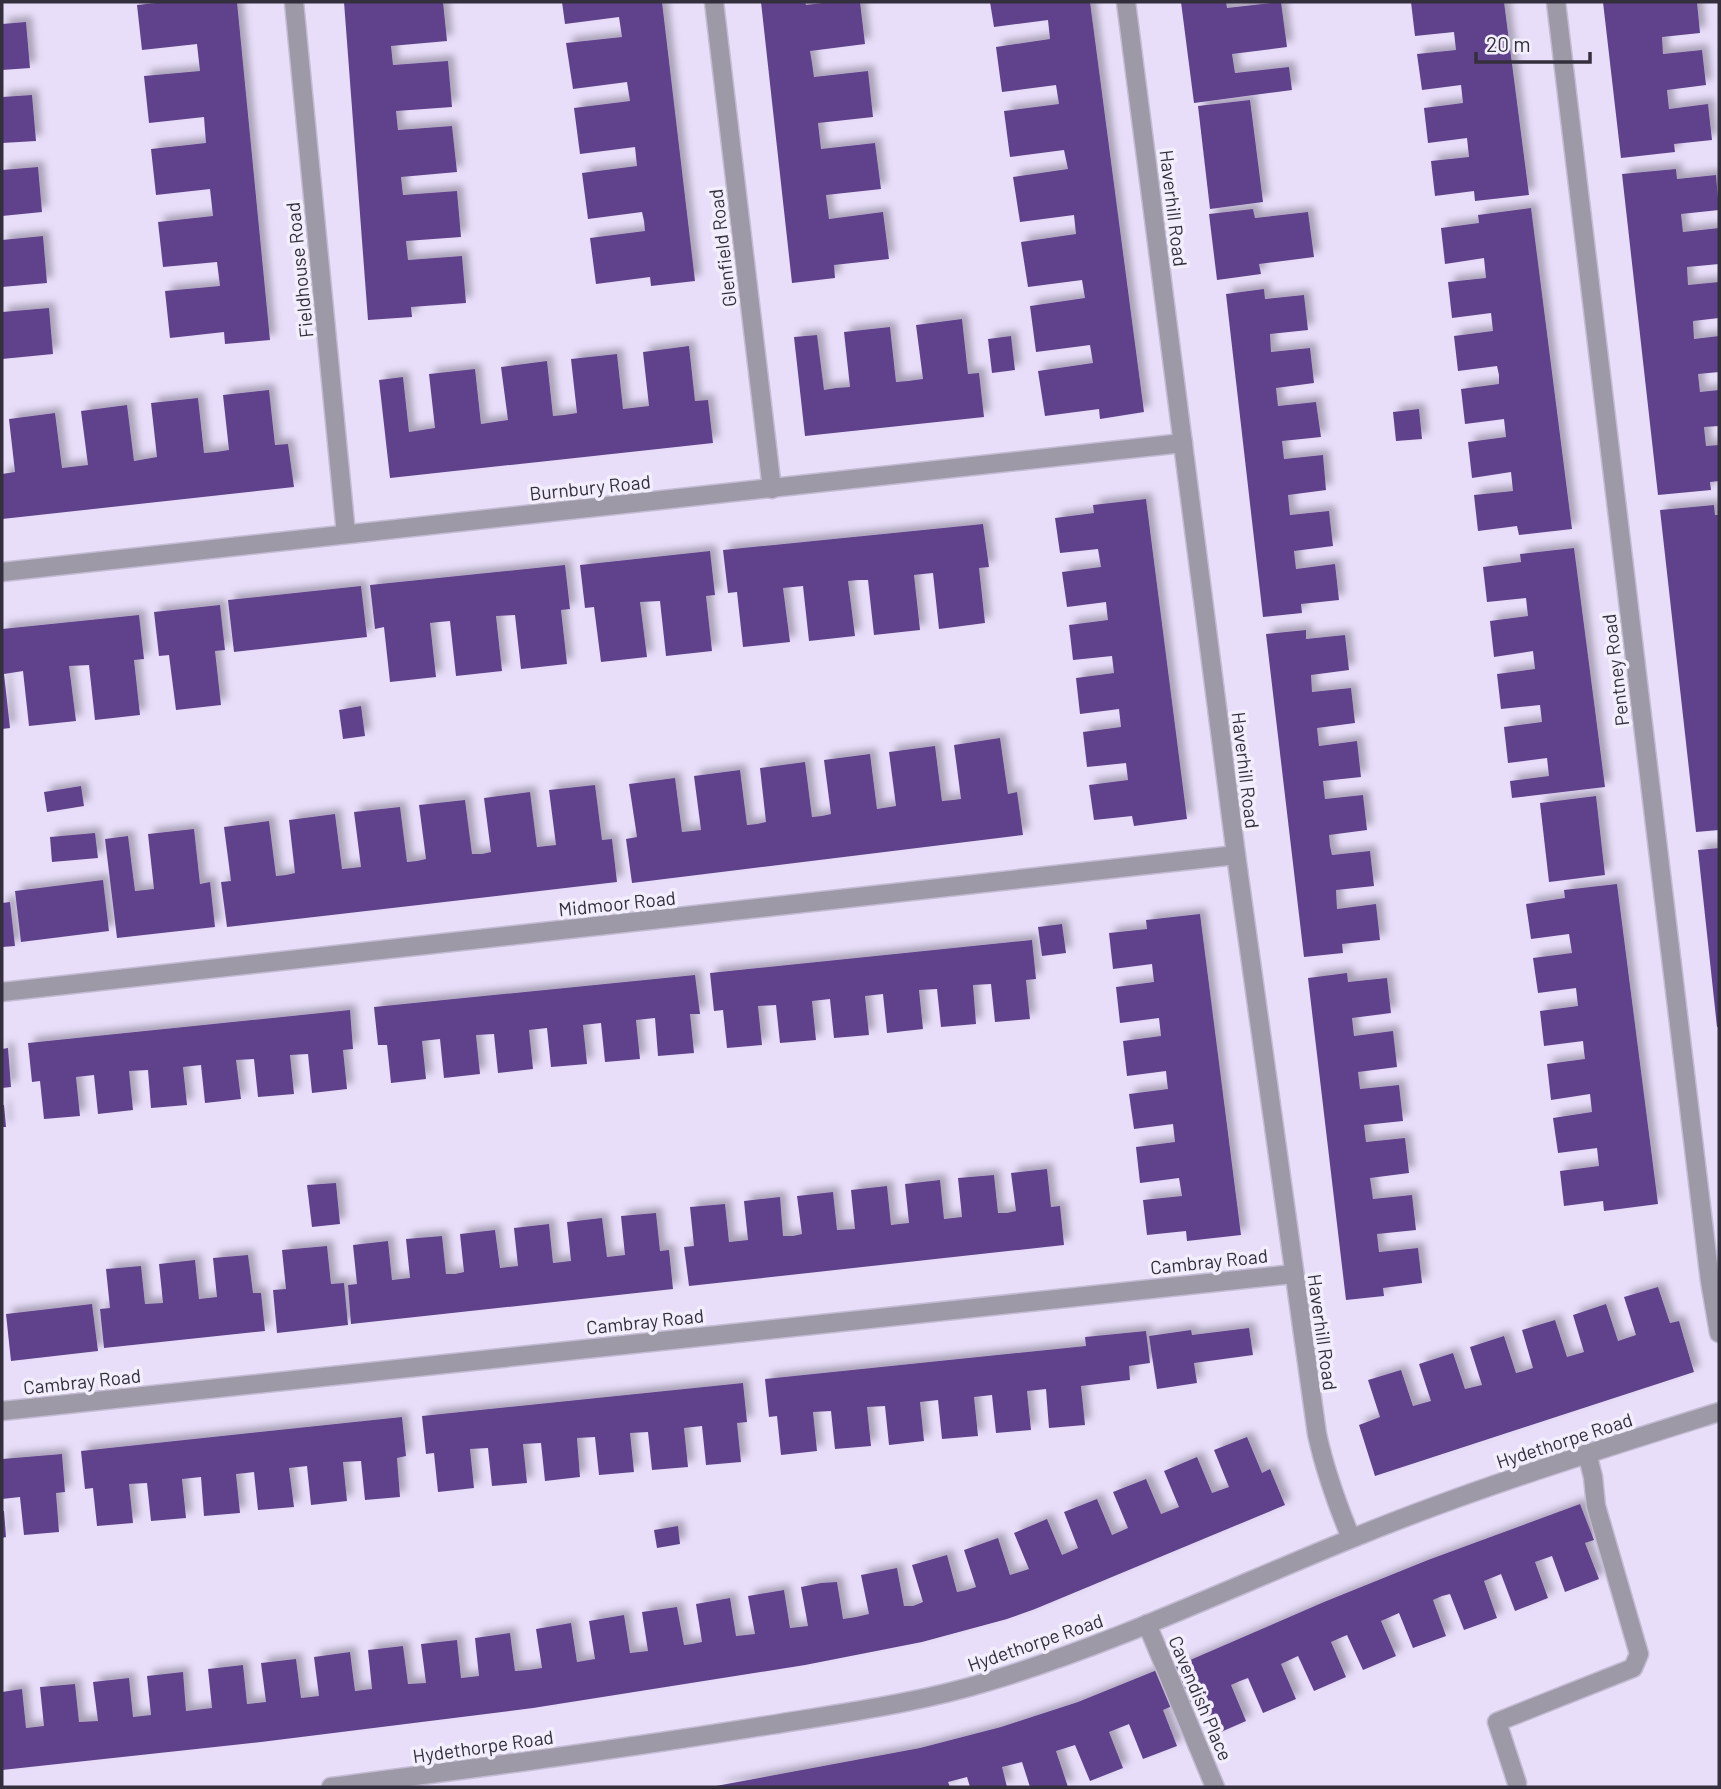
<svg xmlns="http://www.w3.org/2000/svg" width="1721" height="1789" font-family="Barlow,sans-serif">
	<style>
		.building { fill: #61428c; filter: url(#shadow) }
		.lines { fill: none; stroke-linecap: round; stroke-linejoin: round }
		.street-casing { stroke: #c4bbd4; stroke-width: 21 }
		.street { stroke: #9d99a7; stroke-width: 18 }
		.labels { text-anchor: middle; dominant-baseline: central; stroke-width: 7; stroke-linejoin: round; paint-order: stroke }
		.street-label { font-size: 19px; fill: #342f3c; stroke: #f3eefc }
	</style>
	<defs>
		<filter id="shadow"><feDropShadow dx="6" dy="-6" stdDeviation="3.5" flood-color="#0004"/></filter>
	</defs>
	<rect width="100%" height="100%" fill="#e8defa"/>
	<g class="building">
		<polygon points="165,2 237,2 270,340 225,344 224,332 170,338 165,291 220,286 217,262 163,267 158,222 213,216 210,189 156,195 151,149 206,143 204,117 149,123 144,76 200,71 197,44 142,50 137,5"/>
		<polygon points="344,2 443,2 447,41 391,46 393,65 448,61 452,107 396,111 398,130 452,126 457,172 401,177 403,195 457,191 461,237 406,241 408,260 462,256 466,303 411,307 412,317 368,320"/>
		<polygon points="562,2 662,2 695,281 651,286 650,277 596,284 590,238 645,231 644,221 642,212 588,219 582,173 637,166 635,147 580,154 574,108 630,101 627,82 573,89 566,43 622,37 619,17 565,24"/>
		<polygon points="761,2 805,2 806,5 831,2 860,2 865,44 810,51 812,63 814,77 868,71 873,117 818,123 821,149 875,143 881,189 826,195 829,219 883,212 889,259 834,265 835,278 792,283"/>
		<polygon points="990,2 1090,2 1144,412 1100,419 1099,409 1045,416 1038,371 1093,363 1090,345 1036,352 1030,306 1085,298 1082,280 1028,287 1021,242 1076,234 1074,215 1020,222 1013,177 1068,169 1064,150 1010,157 1004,111 1059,104 1056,85 1002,92 996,47 1050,39 1048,20 994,27"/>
		<polygon points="1181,2 1226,2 1227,8 1281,2 1287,47 1232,54 1235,73 1289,67 1292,90 1194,103"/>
		<polygon points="1411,2 1504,2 1529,195 1475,201 1474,191 1435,196 1431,161 1469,157 1467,138 1428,143 1424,108 1463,103 1461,85 1422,90 1417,54 1456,50 1454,32 1415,36"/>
		<polygon points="1603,2 1697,2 1700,33 1662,37 1663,54 1702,50 1706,85 1667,90 1669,109 1708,104 1712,140 1674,144 1675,152 1621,158"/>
		<polygon points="26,22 30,68 2,70 2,24"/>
		<polygon points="32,95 36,141 2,143 2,97"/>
		<polygon points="1250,100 1263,202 1210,209 1198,106"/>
		<polygon points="38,167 42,212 2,216 2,170"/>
		<polygon points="1676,169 1677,179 1716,175 1719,210 1681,214 1683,232 1719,228 1719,264 1687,267 1688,285 1719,282 1719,318 1693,321 1694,339 1719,336 1719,372 1698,374 1700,392 1719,390 1719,426 1704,427 1706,446 1719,445 1719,481 1710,482 1711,490 1658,495 1622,174"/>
		<polygon points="1531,208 1572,529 1519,535 1517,526 1478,531 1474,495 1513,491 1511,472 1472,478 1468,442 1506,437 1504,419 1465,424 1461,389 1499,384 1499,375 1497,366 1458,371 1454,336 1493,331 1491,313 1452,318 1448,282 1486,278 1484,258 1445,264 1441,228 1479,223 1478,215"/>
		<polygon points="1253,209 1255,218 1308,212 1314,257 1259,264 1261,274 1217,280 1209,214"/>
		<polygon points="43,236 47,283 2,287 2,240"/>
		<polygon points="1264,289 1265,299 1304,295 1308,330 1270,334 1271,352 1310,348 1314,383 1276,388 1278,406 1316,402 1321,437 1282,441 1284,459 1323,455 1326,490 1288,495 1290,515 1329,511 1333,546 1294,551 1296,569 1335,564 1339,600 1301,604 1302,613 1263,617 1226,294"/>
		<polygon points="49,308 53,354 2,359 2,312"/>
		<polygon points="962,319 968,374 979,373 984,417 805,436 794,337 817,335 824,390 836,388 850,387 844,332 890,327 896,382 908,381 923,379 916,325"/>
		<polygon points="1011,336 1015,370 992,373 988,339"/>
		<polygon points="689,346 695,401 708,400 713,443 390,478 379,380 403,377 409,432 435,428 429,374 475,369 481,424 508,420 501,367 547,361 553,416 564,415 577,413 571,359 617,354 623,409 649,406 643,352"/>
		<polygon points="269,390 275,445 288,444 294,487 2,519 2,474 15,472 9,419 55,413 62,468 88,465 81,411 127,405 134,461 157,457 151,403 198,398 204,453 216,452 229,450 223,395"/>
		<polygon points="1419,409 1422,439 1396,441 1393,412"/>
		<polygon points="1146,499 1187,819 1134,826 1132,816 1094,820 1089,785 1128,780 1126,763 1087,767 1083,732 1121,727 1119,709 1080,714 1076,678 1114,673 1112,656 1073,660 1069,625 1108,620 1107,612 1106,602 1067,607 1062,572 1101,567 1098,549 1060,553 1055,518 1094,513 1093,505"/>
		<polygon points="1714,505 1715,515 1719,515 1719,830 1696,832 1660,510"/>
		<polygon points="983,524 989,567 979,568 985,623 939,629 933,573 923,574 914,575 920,630 874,635 868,580 858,580 848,581 855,636 809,641 803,586 783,588 790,642 743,647 737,592 728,593 723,550"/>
		<polygon points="1574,548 1605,787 1512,798 1510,781 1549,776 1547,758 1508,763 1504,727 1542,722 1540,705 1501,709 1497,674 1535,669 1533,651 1494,657 1490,621 1528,616 1526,598 1487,602 1483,567 1521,562 1520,554"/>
		<polygon points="710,551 715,595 706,596 712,651 666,656 660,601 640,602 647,657 601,662 594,607 585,608 580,565"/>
		<polygon points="565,565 570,609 561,610 567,664 521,669 515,615 496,616 502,671 456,676 450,621 439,622 430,623 436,677 390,682 384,627 375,629 370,585"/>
		<polygon points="361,586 367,637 234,652 228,600"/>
		<polygon points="220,605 225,650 215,651 221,705 176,710 169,655 159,656 154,612"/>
		<polygon points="139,615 144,659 134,660 140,715 95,720 89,665 69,666 76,721 29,726 23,671 4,674 10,728 2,729 2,629"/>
		<polygon points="1306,630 1306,639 1345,635 1349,670 1311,675 1312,692 1351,688 1355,723 1317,728 1319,746 1357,741 1361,777 1323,781 1325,799 1363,795 1367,830 1329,835 1330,846 1332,855 1370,851 1374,886 1336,890 1337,909 1376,904 1380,940 1342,944 1343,953 1304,957 1266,634"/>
		<polygon points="361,706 365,736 343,739 339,710"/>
		<polygon points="1000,738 1008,794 1017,792 1023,835 632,883 626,839 637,837 629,784 675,778 682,832 692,831 701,830 694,776 740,770 747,825 757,824 766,822 760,768 805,762 812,817 822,816 831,814 824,760 870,754 877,809 896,806 889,752 935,746 942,801 953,800 961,799 954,745"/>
		<polygon points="595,785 602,840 612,839 617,882 227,927 221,882 231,881 224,827 269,821 276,876 286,875 295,873 289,820 335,814 342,869 352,868 361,867 354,812 400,807 407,862 417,861 426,859 419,805 465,800 472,854 482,854 491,852 484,798 530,792 537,847 556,845 549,790"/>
		<polygon points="81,786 84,806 47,812 44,792"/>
		<polygon points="1596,796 1605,875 1549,882 1540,803"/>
		<polygon points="194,829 200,884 210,882 215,927 117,938 105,839 128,836 135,891 145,890 154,889 148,834"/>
		<polygon points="95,833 98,858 52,862 50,837"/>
		<polygon points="1719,848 1719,1027 1717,1027 1698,850"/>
		<polygon points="103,880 109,931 21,942 15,891"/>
		<polygon points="1617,884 1658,1204 1604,1211 1603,1201 1564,1206 1560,1171 1599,1166 1597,1148 1558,1153 1553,1118 1592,1112 1590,1094 1551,1100 1547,1064 1585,1059 1584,1051 1583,1041 1544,1046 1540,1011 1578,1006 1576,988 1538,993 1533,958 1572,953 1569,934 1531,939 1526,904 1565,898 1564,890"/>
		<polygon points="10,902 15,946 2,947 2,903"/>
		<polygon points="1200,914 1241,1235 1187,1241 1186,1231 1147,1235 1143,1200 1182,1196 1179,1178 1140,1183 1136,1147 1175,1142 1173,1124 1134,1129 1129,1094 1168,1089 1167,1081 1166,1071 1127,1076 1123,1041 1161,1036 1159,1018 1120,1023 1116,987 1154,982 1152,964 1113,969 1109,933 1147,929 1146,920"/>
		<polygon points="1062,924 1066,953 1042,956 1038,927"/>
		<polygon points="1032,940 1036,979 1026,980 1030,1019 995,1022 991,984 973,985 976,1024 941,1027 937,989 919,990 923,1029 887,1033 883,994 865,996 869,1035 834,1038 830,999 812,1001 816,1040 780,1043 776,1005 758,1006 762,1045 727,1048 723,1010 714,1011 710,973"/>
		<polygon points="1347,973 1348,982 1387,978 1391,1013 1352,1018 1354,1036 1393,1031 1397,1067 1358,1072 1360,1089 1399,1085 1403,1121 1364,1125 1366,1142 1405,1138 1409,1173 1370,1178 1373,1199 1412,1195 1416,1230 1377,1234 1379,1252 1418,1248 1422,1283 1383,1288 1384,1296 1346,1300 1308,978"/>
		<polygon points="695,975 700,1014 690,1014 694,1053 658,1056 655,1018 636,1020 640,1059 605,1062 601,1023 583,1025 587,1064 551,1067 547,1028 529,1030 533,1069 498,1073 494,1034 476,1035 480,1074 444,1078 440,1039 422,1041 426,1079 391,1083 387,1045 378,1045 374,1007"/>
		<polygon points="350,1010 353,1049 343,1050 347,1089 312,1093 308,1054 290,1055 294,1094 258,1097 254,1059 236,1060 241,1099 205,1103 201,1065 183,1067 187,1105 151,1108 148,1070 129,1071 133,1110 98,1114 94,1075 76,1077 80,1116 44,1119 40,1081 32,1082 28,1043"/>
		<polygon points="8,1048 11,1087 2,1088 2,1049"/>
		<polygon points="2,1105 4,1105 6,1127 2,1127"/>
		<polygon points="1047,1169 1051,1207 1060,1206 1064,1245 689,1286 684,1247 694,1246 690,1207 725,1204 729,1242 748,1240 744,1201 780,1197 783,1236 793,1236 802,1234 797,1196 833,1192 837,1230 855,1229 851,1190 887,1186 891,1225 899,1224 909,1223 905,1184 940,1180 944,1219 962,1217 958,1178 994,1175 998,1213 1007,1213 1016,1211 1011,1173"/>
		<polygon points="336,1183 340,1224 312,1227 307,1185"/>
		<polygon points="656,1213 660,1251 669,1250 673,1289 351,1324 348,1285 357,1284 353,1245 388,1241 392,1280 410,1278 406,1239 442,1236 446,1274 455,1274 464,1272 460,1234 495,1230 500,1268 508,1267 518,1266 514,1228 549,1224 553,1263 571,1261 567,1222 602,1218 607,1257 625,1255 621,1216"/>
		<polygon points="327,1246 331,1284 344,1283 348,1325 277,1333 273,1290 286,1289 282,1250"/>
		<polygon points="248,1255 253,1293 261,1293 265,1331 104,1348 100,1309 110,1308 106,1269 141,1266 145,1304 163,1303 159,1264 195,1260 199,1299 217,1297 213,1258"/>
		<polygon points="1658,1287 1670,1323 1679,1321 1694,1372 1375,1476 1359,1425 1380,1417 1368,1380 1401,1370 1413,1406 1431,1401 1419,1364 1453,1353 1465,1389 1482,1385 1470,1347 1504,1336 1516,1373 1524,1371 1533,1368 1522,1330 1555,1320 1567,1357 1584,1352 1573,1315 1606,1304 1618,1341 1636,1335 1624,1297"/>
		<polygon points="92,1304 98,1351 11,1361 6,1314"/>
		<polygon points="1249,1328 1253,1355 1194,1363 1197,1383 1157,1389 1149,1336 1191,1330 1192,1335"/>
		<polygon points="1146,1331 1150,1363 1129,1366 1130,1380 1081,1386 1085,1425 1049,1428 1046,1389 1037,1390 1027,1391 1031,1430 996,1433 992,1395 974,1397 978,1436 942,1439 938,1400 920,1402 924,1441 889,1445 885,1406 867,1407 871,1446 835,1449 831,1411 813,1412 817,1451 781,1455 777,1416 769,1417 765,1379 1086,1346 1085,1337"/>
		<polygon points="743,1383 747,1422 737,1423 741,1462 706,1465 702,1426 684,1428 688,1467 652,1470 648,1432 630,1433 634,1472 599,1475 595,1437 577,1438 580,1477 545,1481 541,1443 523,1444 527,1483 492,1486 488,1448 470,1449 474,1488 438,1492 434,1453 426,1454 422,1416"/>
		<polygon points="402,1417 406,1456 397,1458 400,1497 365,1500 361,1461 343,1462 347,1501 311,1505 307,1466 289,1468 294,1507 258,1510 254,1472 246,1473 236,1474 240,1513 204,1516 201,1477 182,1479 186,1518 151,1521 147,1483 129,1484 133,1523 97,1526 93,1488 85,1489 81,1451"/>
		<polygon points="1247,1437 1262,1473 1270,1469 1285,1505 1035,1609 1007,1619 922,1642 805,1665 533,1708 261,1742 2,1770 2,1692 22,1689 26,1728 44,1726 40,1687 75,1684 79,1722 98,1721 93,1682 129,1678 133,1717 151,1715 147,1676 183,1672 186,1711 212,1708 208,1669 243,1665 247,1704 266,1702 261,1663 296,1659 301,1698 319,1696 314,1657 350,1652 355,1691 363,1690 372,1689 368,1650 403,1646 408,1684 426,1683 421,1644 457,1640 461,1678 479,1676 475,1638 510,1633 515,1671 528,1670 542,1668 536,1629 571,1623 577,1662 595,1659 589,1621 624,1615 630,1653 648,1651 642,1612 677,1607 684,1645 692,1644 702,1642 696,1604 730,1598 736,1636 746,1635 755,1634 748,1596 784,1590 790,1628 808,1626 801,1587 821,1583 837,1582 843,1619 856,1617 869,1614 861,1575 897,1568 904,1606 913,1606 923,1602 912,1565 947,1555 957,1592 967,1590 976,1587 964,1550 998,1538 1010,1575 1029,1569 1014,1533 1047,1519 1062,1555 1078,1548 1064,1512 1097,1499 1112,1535 1128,1528 1113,1492 1146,1479 1161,1514 1179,1507 1164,1471 1197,1457 1212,1493 1229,1487 1214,1450"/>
		<polygon points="62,1454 65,1492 56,1493 59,1532 24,1535 20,1497 2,1499 2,1459"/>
		<polygon points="1580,1504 1594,1540 1585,1543 1599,1579 1565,1592 1552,1556 1535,1562 1548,1598 1515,1611 1501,1574 1484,1581 1497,1618 1464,1630 1450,1594 1442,1596 1433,1600 1446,1636 1413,1648 1399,1613 1381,1621 1396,1656 1363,1670 1347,1635 1340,1638 1331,1642 1346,1677 1314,1691 1298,1656 1281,1664 1296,1699 1263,1713 1248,1678 1240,1681 1231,1685 1246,1721 1214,1735 1199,1699 1190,1702 1174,1667 1324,1602 1428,1560"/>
		<polygon points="2,1511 4,1511 6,1537 2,1538"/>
		<polygon points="678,1526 680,1544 657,1548 654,1530"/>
		<polygon points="1157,1670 1172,1706 1163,1710 1177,1746 1143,1759 1129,1724 1109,1732 1123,1768 1090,1781 1075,1745 1056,1751 1068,1787 1030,1787 1022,1762 1002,1767 1007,1787 970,1787 967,1777 948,1782 950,1787 716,1787 716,1786 920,1748 1001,1727 1078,1702"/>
	</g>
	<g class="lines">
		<g class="street-casing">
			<g id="street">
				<polyline points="294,2 346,534"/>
				<polyline points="714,2 772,489"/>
				<path d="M1126 2 1236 855 1317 1434C1325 1471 1337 1504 1351 1538"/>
				<polyline points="1556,2 1710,1281 1719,1333"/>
				<polyline points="2,572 1183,443"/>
				<polyline points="2,992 1236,855"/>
				<polyline points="2,1411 1293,1274"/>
				<polyline points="1147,1624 1215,1787"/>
				<polyline points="1517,1783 1497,1722 1633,1668 1639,1654 1596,1506 1593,1477 1587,1453"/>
				<path d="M331 1787C477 1768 624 1749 770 1725 843 1713 919 1703 990 1681 1113 1644 1230 1588 1348 1540 1469 1490 1595 1451 1719 1412"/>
			</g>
		</g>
		<use href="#street" class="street"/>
	</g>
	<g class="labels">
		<g class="street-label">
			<text transform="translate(1174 208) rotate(83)">Haverhill Road</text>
			<text transform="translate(722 248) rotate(-97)">Glenfield Road</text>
			<text transform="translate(299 270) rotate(-96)">Fieldhouse Road</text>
			<text transform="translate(590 487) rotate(-6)">Burnbury Road</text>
			<text transform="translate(1615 670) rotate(-97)">Pentney Road</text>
			<text transform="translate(1246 770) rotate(83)">Haverhill Road</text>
			<text transform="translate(617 903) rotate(-6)">Midmoor Road</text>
			<text transform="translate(1209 1261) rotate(-6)">Cambray Road</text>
			<text transform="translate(645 1321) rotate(-6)">Cambray Road</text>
			<text transform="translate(1323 1332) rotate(82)">Haverhill Road</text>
			<text transform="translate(82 1381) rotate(-6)">Cambray Road</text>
			<text transform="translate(1564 1440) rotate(-18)">Hydethorpe Road</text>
			<text transform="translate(1035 1642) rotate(-19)">Hydethorpe Road</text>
			<text transform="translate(1201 1698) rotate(67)">Cavendish Place</text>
			<text transform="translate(483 1746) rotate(-8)">Hydethorpe Road</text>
		</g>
	</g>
	<rect width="1721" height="1789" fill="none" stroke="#342f3c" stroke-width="7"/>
	<path d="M1476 52v10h114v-10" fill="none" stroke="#342f3c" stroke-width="3.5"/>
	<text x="1486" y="52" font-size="21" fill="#342f3c" stroke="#f3eefc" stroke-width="5" paint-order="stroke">20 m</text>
</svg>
